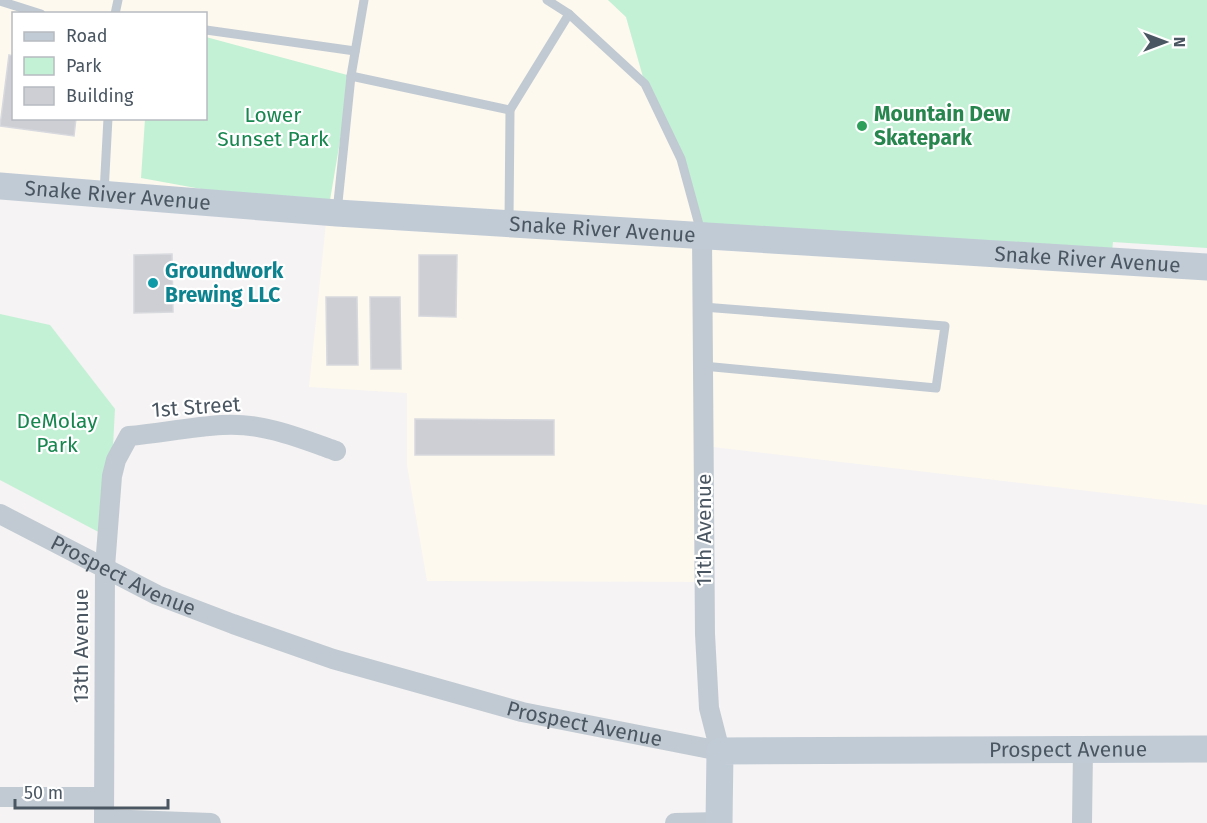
<svg xmlns="http://www.w3.org/2000/svg" width="1207" height="823" font-family="'Fira Sans',sans-serif">
	<style>
		.commercial { fill: #fdf9ef; fill-rule: evenodd }
		.green { fill: #c3f1d5 }
		.building { fill: #cdcfd5; stroke: #d7d9de; stroke-width: 1.5 }
		.lines { fill: none; stroke-linecap: round; stroke-linejoin: round }
		.lane { stroke: #c1cad2; stroke-width: 9 }
		.street { stroke: #c1cad2; stroke-width: 20 }
		.secondary { stroke: #c1cbd6; stroke-width: 27 }
		.leisure-dot { fill: #2e9e5b; stroke: #fff; stroke-width: 2 }
		.culture-dot { fill: #0f9aa8; stroke: #fff; stroke-width: 2 }
		.labels { text-anchor: middle; dominant-baseline: central; stroke-width: 4.5; stroke-linejoin: round; paint-order: stroke }
		.leisure-label { font-size: 21px; font-weight: bold; fill: #27864d; stroke: #fff; text-anchor: start }
		.park-label { font-size: 21px; fill: #17864f; stroke: #fff }
		.street-label { font-size: 21px; fill: #4a5661; stroke: #fff }
		.culture-label { font-size: 21px; font-weight: bold; fill: #0d838f; stroke: #fff; text-anchor: start }
	</style>
	<rect width="100%" height="100%" fill="#f5f3f3"/>
	<path class="commercial" d="M0 0H608L626 17 645 84 681 159 1207 267V505L704 446 705 582 427 581 407 465V393L309 387 327 213 0 185ZM14 14H206V118H14Z"/>
	<g class="green">
		<polygon points="608,0 1207,0 1207,248 1113,242 1111,262 702,235 681,159 645,84 626,17"/>
		<polygon points="206,37 351,76 328,212 141,178 145,119 206,118"/>
		<polygon points="0,314 50,325 115,409 108,537 0,480"/>
	</g>
	<g class="building">
		<polygon points="9,55 14,56 14,118 76,118 74,136 0,126"/>
		<polygon points="172,254 173,312 134,313 134,255"/>
		<polygon points="419,255 457,255 456,317 419,316"/>
		<polygon points="326,297 357,297 358,365 327,365"/>
		<polygon points="370,297 400,297 401,369 371,369"/>
		<polygon points="415,419 554,420 554,455 415,455"/>
	</g>
	<g class="lines">
		<g class="lane">
			<polyline points="547,0 569,14"/>
			<polyline points="0,1 41,14"/>
			<polyline points="115,14 118,0"/>
			<polyline points="206,30 355,51"/>
			<polyline points="351,76 510,110 569,14 645,84 681,159 701,232"/>
			<polyline points="104,193 108,118"/>
			<polyline points="337,212 351,76 364,0"/>
			<polyline points="509,221 510,110"/>
			<polyline points="703,307 945,326 936,388 703,366"/>
		</g>
		<g class="street">
			<path id="s1" d="M0 514 157 595 233 624 333 659 522 712 720 751 709 708 705 634 702 235"/>
			<polyline points="0,797 104,797"/>
			<polyline points="104,819 211,823"/>
			<path d="M104 823 105 567 112 476 116 460 129 436C160 433 191 427 222 425 261 422 300 438 336 451"/>
			<polyline points="675,823 719,822"/>
			<polyline points="1082,823 1083,750"/>
		</g>
		<g class="secondary">
			<path id="s2" d="M0 186 337 213 1207 267"/>
			<path id="s3" d="M719 823 720 751 1207 749"/>
		</g>
	</g>
	<circle class="leisure-dot" cx="862" cy="126" r="6"/>
	<circle class="culture-dot" cx="153" cy="283" r="6"/>
	<g class="labels">
		<g class="leisure-label">
			<text x="874" y="114">Mountain Dew<tspan x="874" dy="24">Skatepark</tspan></text>
		</g>
		<g class="park-label">
			<text x="273" y="115">Lower<tspan x="273" dy="24">Sunset Park</tspan></text>
			<text x="57" y="421">DeMolay<tspan x="57" dy="24">Park</tspan></text>
		</g>
		<g class="street-label">
			<text stroke="none"><textPath href="#s2" startOffset="118">Snake River Avenue</textPath></text>
			<text stroke="none"><textPath href="#s2" startOffset="604">Snake River Avenue</textPath></text>
			<text stroke="none"><textPath href="#s2" startOffset="1090">Snake River Avenue</textPath></text>
			<text transform="translate(196 407) rotate(-4)">1st Street</text>
			<text transform="translate(704 530) rotate(-90)">11th Avenue</text>
			<text stroke="none"><textPath href="#s1" startOffset="138">Prospect Avenue</textPath></text>
			<text transform="translate(81 646) rotate(-90)">13th Avenue</text>
			<text stroke="none"><textPath href="#s1" startOffset="624">Prospect Avenue</textPath></text>
			<text stroke="none"><textPath href="#s3" startOffset="420">Prospect Avenue</textPath></text>
		</g>
		<g class="culture-label">
			<text x="165" y="271">Groundwork<tspan x="165" dy="24">Brewing LLC</tspan></text>
		</g>
	</g>
	<rect x="12" y="12" width="195" height="108" fill="#ffffff" stroke="#b7bbc0" stroke-width="1.5"/>
	<rect x="24" y="32" width="30" height="9" fill="#c1cbd6" stroke="#b7bbc0" stroke-width="1.5"/>
	<text x="66" y="42" font-size="18" fill="#4a5661">Road</text>
	<rect x="24" y="57" width="30" height="18" fill="#c3f1d5" stroke="#b7bbc0" stroke-width="1.5"/>
	<text x="66" y="72" font-size="18" fill="#4a5661">Park</text>
	<rect x="24" y="87" width="30" height="18" fill="#cdcfd5" stroke="#b7bbc0" stroke-width="1.5"/>
	<text x="66" y="102" font-size="18" fill="#4a5661">Building</text>
	<g transform="translate(1165 42) rotate(90)" stroke="#ffffff" stroke-width="4.5" paint-order="stroke">
	<path d="M0-4.5L10 22L0 15L-10 22Z" fill="#4a5661"/>
	<text y="-9" font-size="16" font-weight="bold" text-anchor="middle" fill="#4a5661">N</text>
	</g>
	<path d="M15 799v9h153v-9" fill="none" stroke="#4a5661" stroke-width="3"/>
	<text x="24" y="799" font-size="18" fill="#4a5661" stroke="#ffffff" stroke-width="4.5" paint-order="stroke">50 m</text>
</svg>
